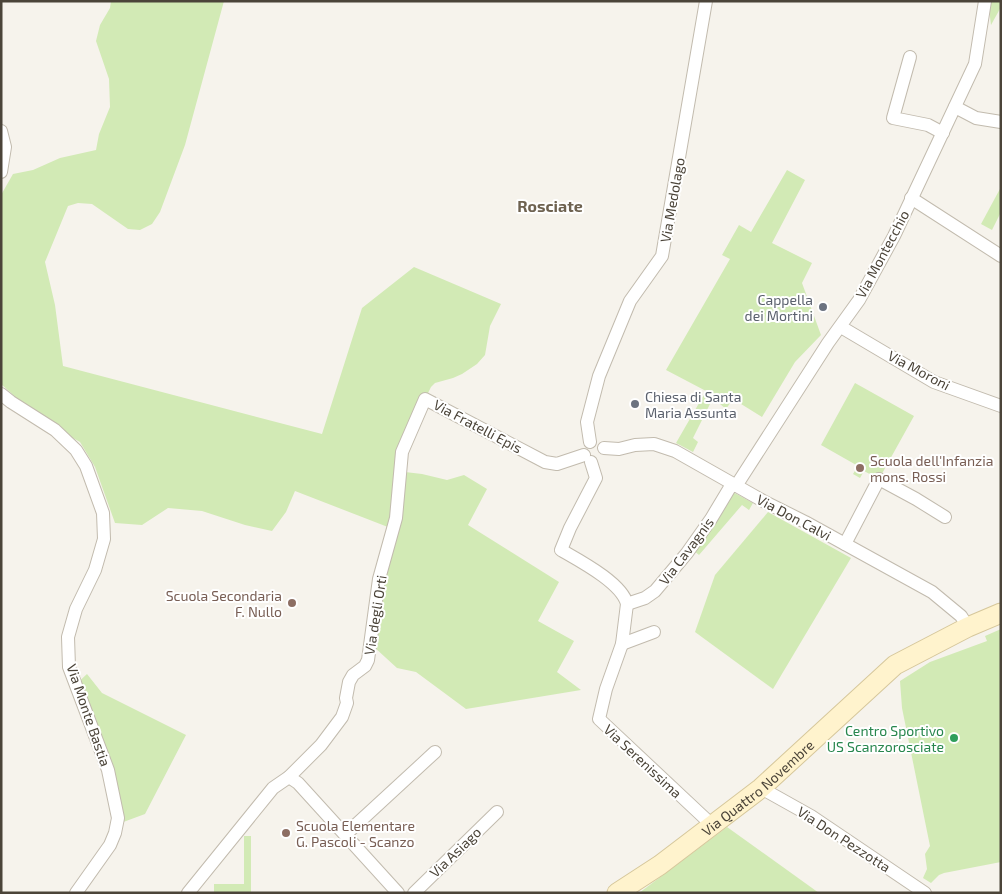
<svg xmlns="http://www.w3.org/2000/svg" width="1002" height="894" font-family="'Exo 2',sans-serif">
	<style>
		.green { fill: #d2eab5 }
		.lines { fill: none; stroke-linecap: round; stroke-linejoin: round }
		.street-casing { stroke: #c2bbae; stroke-width: 14 }
		.secondary-casing { stroke: #d6c79b; stroke-width: 21 }
		.street { stroke: #fff; stroke-width: 12 }
		.secondary { stroke: #fff3cd; stroke-width: 19 }
		.worship-dot { fill: #6b7280; stroke: #fff; stroke-width: 2 }
		.education-dot { fill: #8d6e63; stroke: #fff; stroke-width: 2 }
		.leisure-dot { fill: #2e9e5b; stroke: #fff; stroke-width: 2 }
		.labels { text-anchor: middle; dominant-baseline: central; stroke-width: 4; stroke-linejoin: round; paint-order: stroke }
		.street-label { font-size: 14px; fill: #4b4439; stroke: #fff }
		.worship-label { font-size: 14px; fill: #5b616d; stroke: #fff; text-anchor: end }
		.education-label { font-size: 14px; fill: #785e54; stroke: #fff; text-anchor: start }
		.leisure-label { font-size: 14px; fill: #27864d; stroke: #fff; text-anchor: end }
		.quarter-label { font-size: 16px; font-weight: bold; fill: #6e6250; stroke: #fff }
	</style>
	<rect width="100%" height="100%" fill="#f6f3ec"/>
	<g class="green">
		<polygon points="111,1 224,1 185,145 160,212 152,224 140,230 128,229 92,204 78,203 68,206 45,262 55,305 63,366 322,434 362,308 414,267 501,304 490,326 485,355 477,364 462,374 453,378 435,383 431,387 425,399 402,452 393,529 295,491 286,512 272,531 245,525 202,511 168,508 142,525 115,523 95,467 80,442 64,433 22,403 1,384 1,195 13,174 33,170 60,158 96,150 99,134 110,107 109,79 96,41 100,25 110,8"/>
		<polygon points="988,1 1001,1 1001,7 991,25"/>
		<polygon points="787,170 805,180 772,243 812,263 802,283 821,335 795,362 762,417 733,399 726,409 713,398 693,438 698,442 693,452 676,443 706,391 666,370 730,259 722,255 739,225 751,232"/>
		<polygon points="1001,187 1001,212 992,230 981,224"/>
		<polygon points="855,383 914,416 879,479 864,471 860,478 853,474 858,466 821,445"/>
		<polygon points="405,472 422,474 447,480 464,475 487,489 468,525 559,582 538,621 574,641 557,672 581,690 466,709 416,672 397,668 374,647 373,636"/>
		<polygon points="731,491 753,503 749,510 742,505 699,555 693,550"/>
		<polygon points="768,512 851,558 773,689 695,632 715,575"/>
		<polygon points="1001,629 1001,862 944,873 939,875 931,883 923,878 927,869 925,854 930,846 902,708 900,681 930,662 987,641 985,636"/>
		<polygon points="87,674 102,693 186,735 145,814 118,824 102,770 71,689"/>
		<polygon points="727,827 819,893 639,893"/>
		<polygon points="244,836 251,836 251,893 214,893 214,884 244,884"/>
	</g>
	<g class="lines">
		<g class="street-casing">
			<g id="street">
				<polyline points="910,57 893,118 928,125 943,133"/>
				<polyline points="955,107 976,118 1001,122"/>
				<polyline points="1,131 5,147 1,172"/>
				<polyline points="911,198 1001,256"/>
				<polyline points="841,327 934,382 1001,406"/>
				<polyline points="1,394 11,402 55,430 76,450 86,466 103,513 104,539 95,570 76,609 68,637 69,667 108,770 118,818 115,833 110,845 76,893"/>
				<polyline points="590,442 587,422 599,376 630,301 662,256 706,1"/>
				<polyline points="604,448 619,449 635,445 654,444 675,451 765,502 805,522 932,592 961,616 968,627"/>
				<path d="M591 462 596 478 570 528 561 550C580 561 622 583 627 604L622 644 606 689 599 719 712 825"/>
				<polyline points="736,486 828,343 859,300 894,236 975,64 985,1"/>
				<polyline points="845,544 879,479 916,499 945,517"/>
				<polyline points="627,604 645,598 655,591 687,553 711,519 732,484"/>
				<polyline points="622,644 654,632"/>
				<polyline points="289,777 298,783 398,893"/>
				<polyline points="761,788 811,816 925,893"/>
				<polyline points="346,834 435,752"/>
				<polyline points="188,893 273,788 289,777 321,745 342,717 347,703 346,698 349,682 353,675 365,666 368,660 379,579 396,518 402,452 425,399 545,462 557,464 584,455"/>
				<polyline points="414,893 497,812"/>
			</g>
		</g>
		<g class="secondary-casing">
			<g id="secondary">
				<path id="s1" d="M617 893 660 865 761 788 895 665 968 627 1001 613"/>
			</g>
		</g>
		<use href="#street" class="street"/>
		<use href="#secondary" class="secondary"/>
	</g>
	<g class="worship-dot">
		<circle cx="823" cy="307" r="5"/>
		<circle cx="635" cy="404" r="5"/>
	</g>
	<g class="education-dot">
		<circle cx="860" cy="468" r="5"/>
		<circle cx="292" cy="603" r="5"/>
		<circle cx="286" cy="833" r="5"/>
	</g>
	<circle class="leisure-dot" cx="954" cy="738" r="5"/>
	<g class="labels">
		<g class="street-label">
			<text transform="translate(672 200) rotate(-80)">Via Medolago</text>
			<text transform="translate(882 254) rotate(-62)">Via Montecchio</text>
			<text transform="translate(919 370) rotate(28)">Via Moroni</text>
			<text transform="translate(478 426) rotate(28)">Via Fratelli Epis</text>
			<text transform="translate(794 517) rotate(28)">Via Don Calvi</text>
			<text transform="translate(686 551) rotate(-53)">Via Cavagnis</text>
			<text transform="translate(375 615) rotate(-81)">Via degli Orti</text>
			<text transform="translate(89 715) rotate(71)">Via Monte Bastia</text>
			<text transform="translate(643 761) rotate(43)">Via Serenissima</text>
			<text stroke="none"><textPath href="#s1" startOffset="176">Via Quattro Novembre</textPath></text>
			<text transform="translate(844 839) rotate(33)">Via Don Pezzotta</text>
			<text transform="translate(455 852) rotate(-44)">Via Asiago</text>
		</g>
		<g class="worship-label">
			<text x="813" y="299">Cappella<tspan x="813" dy="16">dei Mortini</tspan></text>
			<text x="645" y="396" text-anchor="start">Chiesa di Santa<tspan x="645" dy="16">Maria Assunta</tspan></text>
		</g>
		<g class="education-label">
			<text x="870" y="460">Scuola dell'Infanzia<tspan x="870" dy="16">mons. Rossi</tspan></text>
			<text x="282" y="595" text-anchor="end">Scuola Secondaria<tspan x="282" dy="16">F. Nullo</tspan></text>
			<text x="296" y="825">Scuola Elementare<tspan x="296" dy="16">G. Pascoli - Scanzo</tspan></text>
		</g>
		<g class="leisure-label">
			<text x="944" y="730">Centro Sportivo<tspan x="944" dy="16">US Scanzorosciate</tspan></text>
		</g>
		<g class="quarter-label">
			<text x="550" y="205">Rosciate</text>
		</g>
	</g>
	<rect width="1002" height="894" fill="none" stroke="#4b4439" stroke-width="5"/>
</svg>
